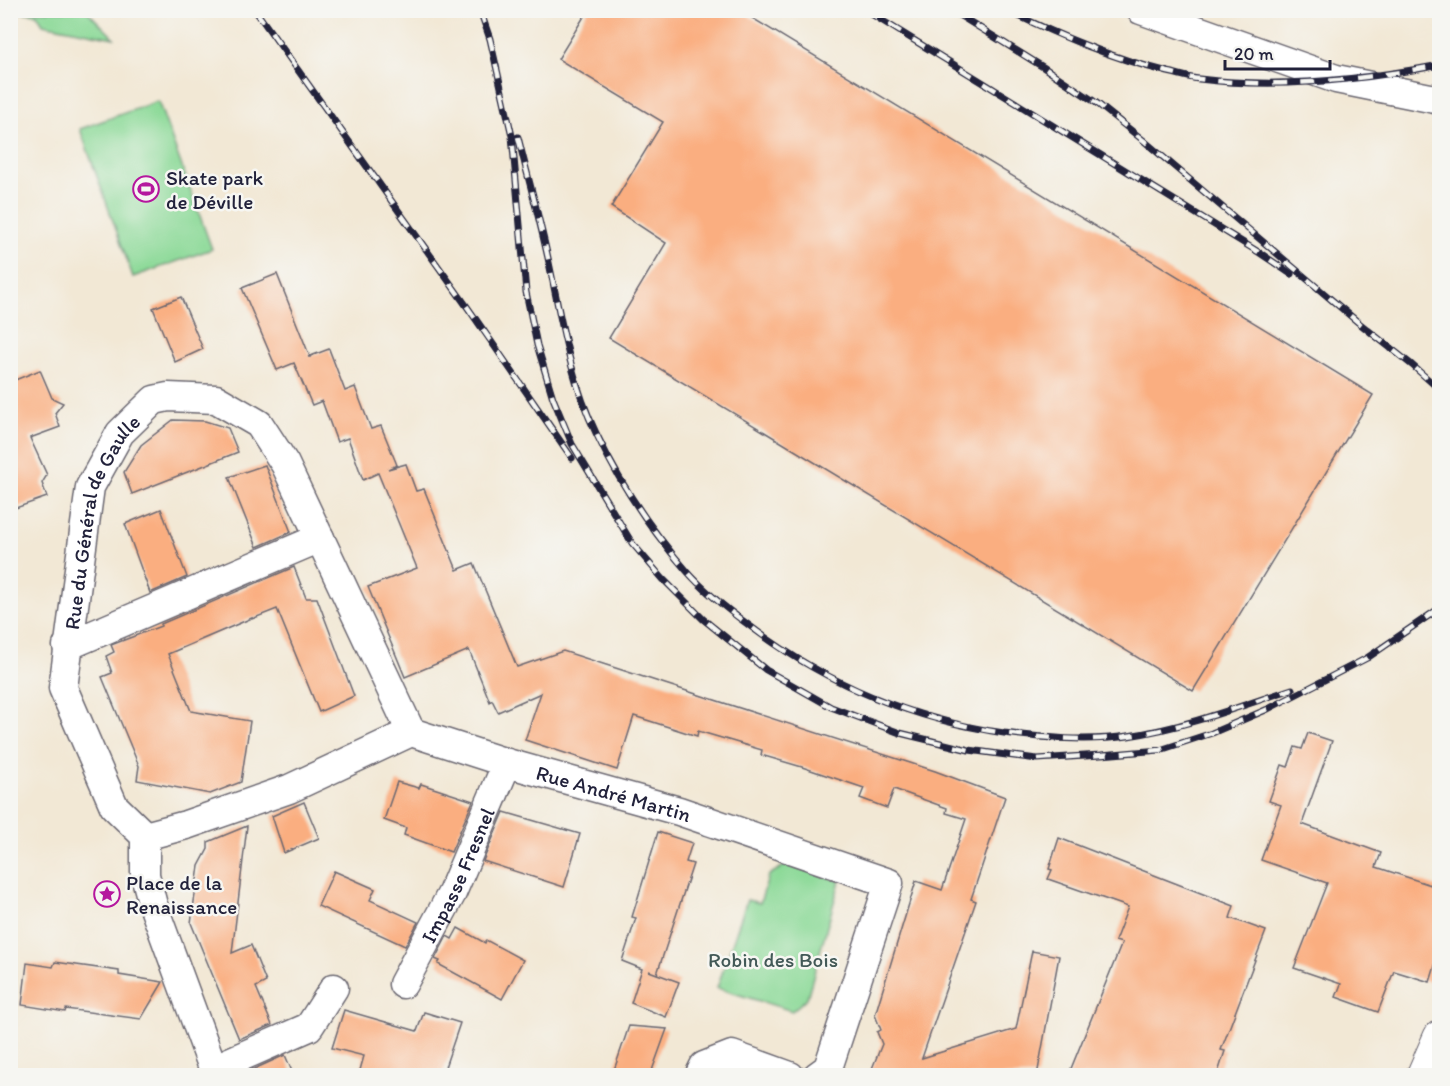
<svg xmlns="http://www.w3.org/2000/svg" width="1450" height="1086" font-family="Itim,sans-serif">
	<style>
		.green { fill: #8bd997; stroke: #567e69; stroke-width: 1.5 }
		.building { fill: #faae80 }
		.lines { fill: none; stroke-linecap: round; stroke-linejoin: round }
		.minor-casing { stroke: #6b6771; stroke-width: 31 }
		.tertiary-casing { stroke: #6b6771; stroke-width: 35 }
		.minor { stroke: #fff; stroke-width: 28 }
		.tertiary { stroke: #fff; stroke-width: 33 }
		.rail-casing { stroke: #22223b; stroke-width: 7 }
		.rail { stroke: #f6f6f2; stroke-width: 4.5; stroke-dasharray: 14; stroke-linecap: butt }
		.labels { text-anchor: middle; dominant-baseline: central; stroke-width: 5; stroke-linejoin: round; paint-order: stroke }
		.poi-label { font-size: 21px; fill: #22223b; stroke: #f6f6f2; text-anchor: start }
		.street-label { font-size: 21px; fill: #22223b; stroke: #f6f6f2 }
		.park-label { font-size: 21px; fill: #425957; stroke: #f6f6f2 }
	</style>
	<rect width="100%" height="100%" fill="#f6f6f2"/>
	<filter id="ink" filterUnits="userSpaceOnUse"><feTurbulence type="fractalNoise" baseFrequency=".0167" numOctaves="2"/><feDisplacementMap in="SourceGraphic" scale="12" xChannelSelector="R" yChannelSelector="G"/><feConvolveMatrix kernelMatrix="1 2 1 2 8 2 1 2 1" color-interpolation-filters="sRGB"/></filter>
	<filter id="wash" filterUnits="userSpaceOnUse"><feTurbulence type="fractalNoise" baseFrequency=".008" numOctaves="4" result="noise"/><feDisplacementMap in="SourceGraphic" scale="24" xChannelSelector="R" yChannelSelector="G"/><feGaussianBlur stdDeviation="1.35" result="paint"/><feColorMatrix in="noise" values="0 0 0 0 0 0 0 0 0 0 0 0 0 0 0 0 0 1.4 0 .05"/><feComposite in="paint" operator="in"/></filter>
	<g filter="url(#wash)">
		<rect width="100%" height="100%" fill="#f2e8d5"/>
		<g class="green">
			<polygon points="10,11 87,11 114,38 43,24 37,14"/>
			<polygon points="158,101 212,249 133,277 80,129"/>
			<polygon points="787,864 840,881 807,998 792,1011 717,988 747,900 760,903 769,875"/>
		</g>
		<g id="blocks">
			<g class="building">
				<polygon points="588,10 739,10 1373,395 1193,691 609,338 666,243 611,207 663,122 558,59"/>
				<polygon points="277,274 310,357 308,357 329,349 345,391 355,387 371,429 381,426 397,465 388,469 406,464 416,491 424,489 457,570 474,563 517,667 563,651 935,771 1005,797 971,899 976,901 922,1058 1016,1029 1032,951 1059,956 1037,1076 869,1076 882,1044 877,1032 881,1030 875,1015 916,881 942,890 966,819 946,813 947,808 894,789 887,808 860,798 864,788 802,767 761,755 762,750 698,731 697,736 634,716 617,770 525,740 541,693 498,712 492,700 490,702 469,650 405,677 368,587 417,568 378,473 363,480 348,438 337,442 322,401 312,405 294,363 277,370 242,288"/>
				<polygon points="181,297 203,349 175,362 153,308"/>
				<polygon points="40,370 52,398 63,403 55,413 60,427 30,438 47,475 42,483 47,497 10,510 10,382"/>
				<polygon points="173,420 205,421 228,428 238,452 132,494 124,472 141,445"/>
				<polygon points="265,465 291,532 257,547 229,477"/>
				<polygon points="161,509 187,577 150,593 125,524"/>
				<polygon points="294,567 306,598 317,598 354,696 319,712 277,609 252,619 252,618 168,654 191,711 250,721 241,782 210,794 137,780 139,766 102,677 112,673 106,656 114,652 111,645 161,626 161,624"/>
				<polygon points="1308,733 1332,741 1302,824 1381,853 1376,867 1440,888 1440,950 1430,982 1394,971 1378,1012 1336,997 1341,984 1294,968 1327,883 1261,860 1281,805 1269,801 1282,765 1288,767 1295,747 1302,749"/>
				<polygon points="397,782 419,788 421,784 473,801 451,852 404,835 406,828 384,820"/>
				<polygon points="304,802 319,838 284,853 272,816"/>
				<polygon points="504,812 580,834 564,887 483,861"/>
				<polygon points="247,826 232,953 251,945 266,982 256,987 272,1025 239,1039 191,923 199,866 208,849 208,842"/>
				<polygon points="658,832 692,843 686,862 693,864 657,974 649,971 679,982 666,1017 631,1003 642,969 622,961 636,918 632,917"/>
				<polygon points="1059,838 1234,906 1230,918 1266,931 1221,1050 1225,1051 1217,1076 1068,1076 1122,943 1115,941 1128,907 1048,879 1052,870 1049,869"/>
				<polygon points="334,871 375,889 370,900 418,922 405,946 318,906"/>
				<polygon points="458,928 485,943 486,940 523,960 502,999 438,964 440,961 435,959 447,936 452,939"/>
				<polygon points="55,962 119,971 119,975 163,982 141,1019 66,1009 65,1012 22,1005 27,963 53,967"/>
				<polygon points="344,1010 417,1031 424,1012 460,1023 442,1076 376,1076 360,1070 364,1056 332,1048"/>
				<polygon points="629,1026 667,1029 650,1076 612,1076"/>
				<polygon points="285,1055 294,1076 254,1076 252,1070"/>
			</g>
		</g>
	</g>
	<g filter="url(#ink)">
		<use href="#blocks" fill-opacity="0" stroke="#6b6771" stroke-width="1.5"/>
		<g class="lines">
			<g class="minor-casing">
				<g id="minor">
					<polyline points="1141,10 1336,79 1440,100"/>
					<polyline points="67,646 320,538"/>
					<path id="s1" d="M145 836 186 825 289 789 411 732 507 763 679 811 889 883 828 1068 817 1076"/>
					<path id="s2" d="M403 984 452 893 507 763"/>
					<polyline points="213,1069 309,1027 334,988"/>
					<path id="s3" d="M216 1076 153 905 145 875V836L114 806 63 688 90 487 120 433 154 400 168 397 216 399 259 424 285 464 411 732"/>
					<polyline points="699,1076 704,1066 732,1055 790,1076"/>
				</g>
			</g>
			<g class="tertiary-casing">
				<polyline id="tertiary" points="1423,1076 1440,1037"/>
			</g>
			<use href="#minor" class="minor"/>
			<use href="#tertiary" class="tertiary"/>
			<g class="rail-casing">
				<g id="rail">
					<polyline points="255,10 468,308 572,458"/>
					<polyline points="480,10 490,39 512,136 526,292 537,345 553,398 572,444 632,543 663,579 703,619 766,670 831,707 900,733 969,750 1037,759 1101,755 1160,750 1212,733 1268,709 1367,658 1440,608"/>
					<polyline points="865,10 1260,253 1291,274"/>
					<polyline points="951,10 1043,67 1098,104 1143,140 1359,323 1412,365 1440,390"/>
					<path d="M1006 10C1058 35 1111 58 1168 72 1178 74 1188 78 1199 79 1278 89 1362 80 1440 65"/>
					<path d="M518 137C528 177 539 217 548 258 561 318 569 377 596 433 619 482 650 529 686 570 704 591 728 610 750 626 825 683 910 719 1004 733 1044 738 1087 742 1128 736 1184 728 1238 707 1292 689"/>
				</g>
			</g>
			<use href="#rail" class="rail"/>
		</g>
	</g>
	<defs>
		<g id="stadium-ring" transform="scale(1.35)"><circle r="9.5" fill="#f6f6f2" stroke="#b5179e" stroke-width="1.5"/><path d="M0-5a6.5 5 0 1 0 0 10a6.5 5 0 1 0 0-10ZM-3.5-1.8h7v3.6h-7Z" fill="#b5179e"/></g>
		<g id="sight-ring" transform="scale(1.35)"><circle r="9.5" fill="#f6f6f2" stroke="#b5179e" stroke-width="1.5"/><path d="M0-6L1.8-2.2L6-1.7L2.9 1.2L3.7 5.4L0 3.3L-3.7 5.4L-2.9 1.2L-6-1.7L-1.8-2.2Z" fill="#b5179e"/></g>
	</defs>
	<g fill-rule="evenodd">
		<use href="#stadium-ring" x="146" y="189"/>
		<use href="#sight-ring" x="107" y="894"/>
	</g>
	<g class="labels">
		<g class="poi-label">
			<text x="166" y="177">Skate park<tspan x="166" dy="24">de Déville</tspan></text>
			<text x="126" y="882">Place de la<tspan x="126" dy="24">Renaissance</tspan></text>
		</g>
		<g class="street-label">
			<text stroke="none"><textPath href="#s3" startOffset="597">Rue du Général de Gaulle</textPath></text>
			<text stroke="none"><textPath href="#s1" startOffset="498">Rue André Martin</textPath></text>
			<text stroke="none"><textPath href="#s2" startOffset="122">Impasse Fresnel</textPath></text>
		</g>
		<g class="park-label">
			<text x="773" y="959">Robin des Bois</text>
		</g>
	</g>
	<rect width="1450" height="1086" fill="none" stroke="#f6f6f2" stroke-width="36"/>
	<path d="M1225 60v9h105v-9" fill="none" stroke="#22223b" stroke-width="3"/>
	<text x="1234" y="60" font-size="18" fill="#22223b" stroke="#f6f6f2" stroke-width="4.5" paint-order="stroke">20 m</text>
</svg>
